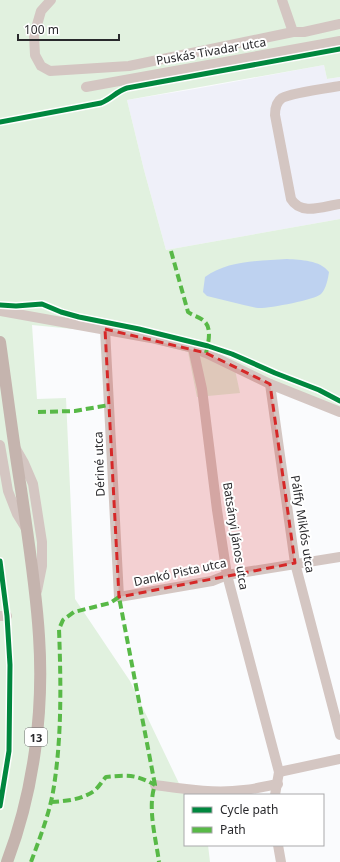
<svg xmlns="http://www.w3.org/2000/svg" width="340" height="862" font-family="'Noto Sans',sans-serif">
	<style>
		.built { fill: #eff0f9 }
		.green { fill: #e1f1df }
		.water { fill: #bed2f0 }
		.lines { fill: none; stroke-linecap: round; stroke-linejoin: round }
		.minor { stroke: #d4c6c2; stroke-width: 10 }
		.major { stroke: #c5b4ae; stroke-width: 12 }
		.quiet { stroke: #58b947; stroke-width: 4; stroke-dasharray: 8 4; stroke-linecap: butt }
		.cycleway-casing { stroke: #fff; stroke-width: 8 }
		.cycleway { stroke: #00873e; stroke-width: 5 }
		.marked { fill: #d62828; fill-opacity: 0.2; stroke: #d62828; stroke-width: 3; stroke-dasharray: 8 5; stroke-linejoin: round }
		.labels { text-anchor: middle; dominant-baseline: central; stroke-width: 4; stroke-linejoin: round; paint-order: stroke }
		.shield { fill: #fff; stroke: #69696b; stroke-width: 1 }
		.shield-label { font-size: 11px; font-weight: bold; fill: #29292c }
		.street-label { font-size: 12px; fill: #29292c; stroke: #fff }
	</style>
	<rect width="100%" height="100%" fill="#fafbfd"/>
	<polygon class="built" points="324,65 327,79 340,77 340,219 166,250 144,170 127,100 195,89"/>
	<polygon class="green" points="0,0 340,0 340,77 327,79 324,65 127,100 144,170 166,250 340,219 340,416 235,370 240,393 197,397 188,352 157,344 155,341 114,333 32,325 37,399 66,398 75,599 130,681 185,796 185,845 208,845 210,862 0,862"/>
	<path class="water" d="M287 259C301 260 320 260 329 272 328 279 326 289 321 294 315 300 266 309 258 308 241 305 224 300 207 296L203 292 205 277C228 260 260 261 287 259Z"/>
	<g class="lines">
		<g class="minor">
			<polyline points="51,0 41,11 34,35 35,55 41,66 50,71 129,66 293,32"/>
			<polyline points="282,0 293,32 304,32 340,24"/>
			<path d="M340 86C328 88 291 93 282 98 276 102 275 109 275 115L291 199C301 216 324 206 340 204"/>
			<polyline points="86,87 340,41"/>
			<polyline points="0,311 151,338 193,348 206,353 270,384 340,412"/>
			<polyline points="105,329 119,597 212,581 227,575 340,557"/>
			<polyline points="193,348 202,389 217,510 227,575 279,772 275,795"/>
			<polyline points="270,384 295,563 340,735"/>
			<polyline points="0,445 8,491 17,514 25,527"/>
			<polyline points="16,449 24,463 33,484 42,542 42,566 37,591"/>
			<polyline points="0,616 7,616"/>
			<polyline points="279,772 340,759"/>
			<path d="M155 785C184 789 214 794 244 790 255 789 266 786 278 784"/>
			<polyline points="278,845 281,862"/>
		</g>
		<path class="major" d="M0 342C7 391 13 440 21 489 28 538 36 587 39 636 44 711 34 791 7 862"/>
		<g class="quiet">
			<path d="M171 251 188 312C193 316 201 317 205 322 212 329 208 345 206 353"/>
			<polyline points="38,412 75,411 109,405"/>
			<path d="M51 802C66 801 81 800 94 791 99 787 102 781 106 777 128 775 135 774 155 785"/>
			<path d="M31 862C39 840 49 815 53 792 62 739 61 683 59 629L63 620 74 612 110 603 119 597 155 785C147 807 156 839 159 862"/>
		</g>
		<g class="cycleway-casing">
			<g id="cycleway">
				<path d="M0 122 101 103C111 99 117 91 127 88L340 49"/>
				<polyline points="0,305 16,306 42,304 61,312 79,317 139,329 208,346 232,354 275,373 319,390 340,401"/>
				<polyline points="0,561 7,616 10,665 9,751 0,806"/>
			</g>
		</g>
		<use href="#cycleway" class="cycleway"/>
	</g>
	<path class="marked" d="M105 329 206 353 270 384 295 563 119 597Z"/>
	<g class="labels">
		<rect class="shield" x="25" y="728" width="22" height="18" rx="3"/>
		<g class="shield-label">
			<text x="36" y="737">13</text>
		</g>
		<g class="street-label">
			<text transform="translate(211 51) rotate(-10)">Puskás Tivadar utca</text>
			<text transform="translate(99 464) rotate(-92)">Dériné utca</text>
			<text transform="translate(303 524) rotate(81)">Pálffy Miklós utca</text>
			<text transform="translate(236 536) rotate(81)">Batsányi János utca</text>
			<text transform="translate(180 572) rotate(-12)">Dankó Pista utca</text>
		</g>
	</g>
	<rect x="184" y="794" width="140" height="52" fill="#ffffff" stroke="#a9a9ab"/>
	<rect x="192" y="807" width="20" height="6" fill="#00873e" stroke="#a9a9ab"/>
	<text x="220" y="814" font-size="12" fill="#29292c">Cycle path</text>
	<rect x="192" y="827" width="20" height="6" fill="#58b947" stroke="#a9a9ab"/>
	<text x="220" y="834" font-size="12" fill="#29292c">Path</text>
	<path d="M18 34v6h101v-6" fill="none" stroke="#29292c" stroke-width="2"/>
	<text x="24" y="34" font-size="12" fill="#29292c" stroke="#ffffff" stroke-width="3" paint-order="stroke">100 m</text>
</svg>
